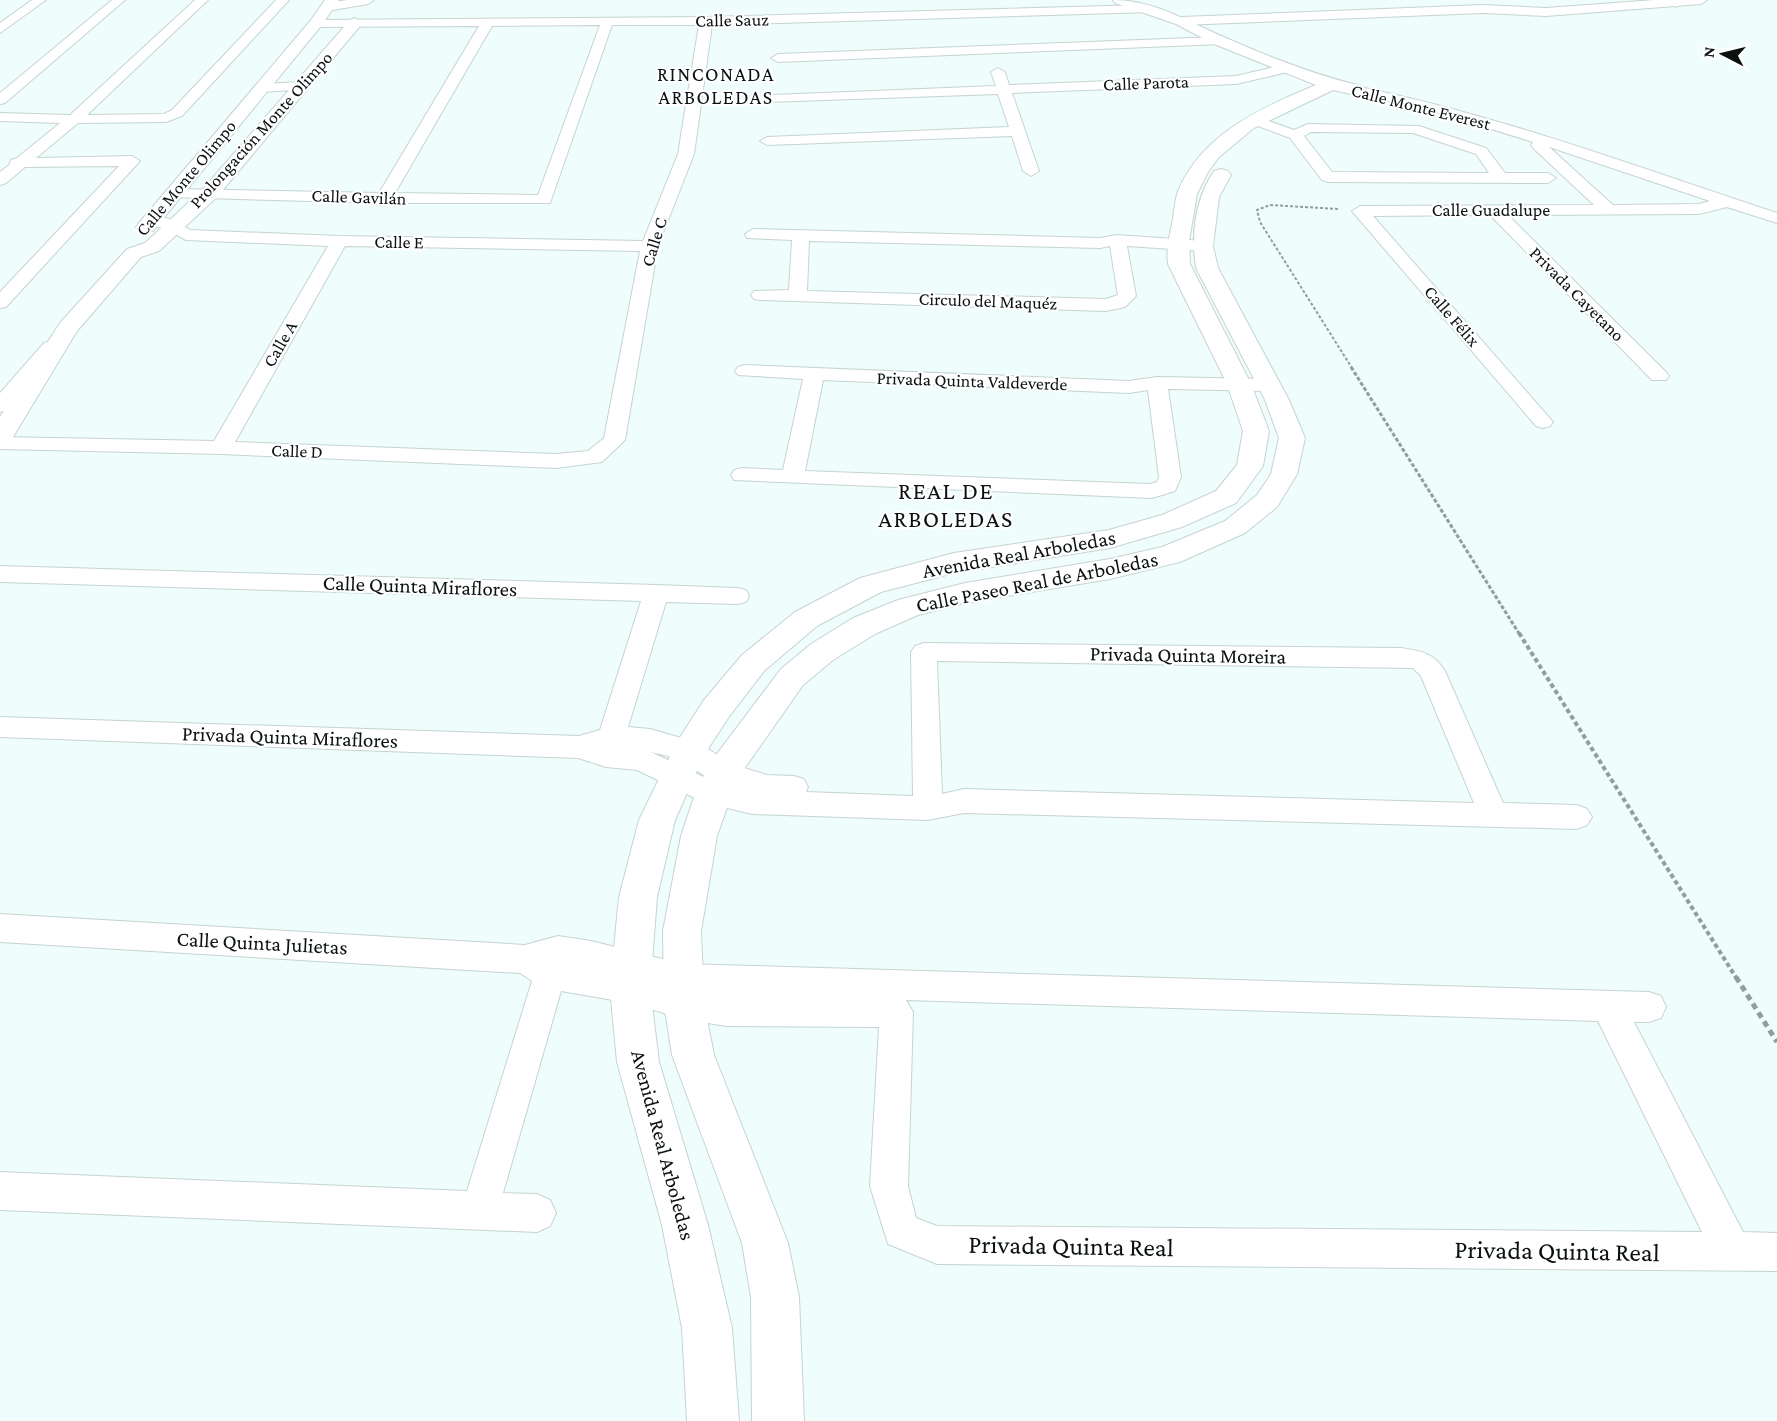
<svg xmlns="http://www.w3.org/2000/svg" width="1777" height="1421" font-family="'Crimson Pro',serif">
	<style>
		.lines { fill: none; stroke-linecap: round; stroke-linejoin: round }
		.street-casing { stroke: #c6d3d3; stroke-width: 2 }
		.secondary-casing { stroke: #c6d3d3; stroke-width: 2 }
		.path-far3 { stroke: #939d9d; stroke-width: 2; stroke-dasharray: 3 2; stroke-linecap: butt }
		.path-far2 { stroke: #939d9d; stroke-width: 3; stroke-dasharray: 4 2; stroke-linecap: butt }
		.path-far1 { stroke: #939d9d; stroke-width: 4; stroke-dasharray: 4.5 3; stroke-linecap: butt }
		.path { stroke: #939d9d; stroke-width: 5; stroke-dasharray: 6 4.5; stroke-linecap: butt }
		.street { fill: #fff; fill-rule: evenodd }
		.secondary { fill: #fff; fill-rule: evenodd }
		.labels { text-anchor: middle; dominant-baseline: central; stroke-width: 4.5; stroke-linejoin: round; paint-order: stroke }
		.far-street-label { font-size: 18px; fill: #0b1010; stroke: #fff }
		.far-quarter-label { font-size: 20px; letter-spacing: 1.5px; fill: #0b1010; stroke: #fff }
		.street-label { font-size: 21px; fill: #0b1010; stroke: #fff }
		.quarter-label { font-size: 24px; letter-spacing: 1.5px; fill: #0b1010; stroke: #fff }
		.near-street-label { font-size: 26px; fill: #0b1010; stroke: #fff }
	</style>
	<rect width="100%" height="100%" fill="#effdfd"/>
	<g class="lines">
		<g class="street-casing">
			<g id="street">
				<polygon points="32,0 46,0 0,33 0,23"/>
				<polygon points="112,0 125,0 5,103 0,104 0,93"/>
				<polygon points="195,0 208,0 87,115 164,114 172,110 276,0 289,0 182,116 166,122 78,123 36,158 132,156 140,161 6,307 0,308 0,292 119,166 25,167 6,183 0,185 0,172 9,165 11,160 17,158 60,123 0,121 0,113 70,115"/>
				<polygon points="347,0 374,0 368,4 327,11 321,7 323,4"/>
				<polygon points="1655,0 1707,0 1701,4 1546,16 1483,13 1181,25 1175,21 1181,17 1483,5 1546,8"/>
				<path d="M1148 5 1154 9 1152 12 712 25 694 154 658 246 625 440 602 462 556 468 221 454 0 449V437L214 441 328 246 186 240 166 229 146 224 144 220 146 216C161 213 178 222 190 230L339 236 643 241 678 154 699 25H612L550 203H384L168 197 166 194 168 191 174 189 379 193 479 26 316 27 310 23 312 20 706 17ZM600 25 538 195 395 193 492 26ZM345 246 640 251 604 438 588 451 556 454 235 442Z"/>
				<polygon points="1219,37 1223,38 1225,41 1223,44 778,62 771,58 778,54"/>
				<polygon points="1287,64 1292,65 1294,68 1292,71 1236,84 1012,93 1039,171 1031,176 1023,171 1012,136 767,145 760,141 767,137 1009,127 998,94 767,102 765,99 772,95 996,86 991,72 998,68 1005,72 1009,85 1236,76"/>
				<polygon points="301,82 306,83 308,86 306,89 262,92 255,88 262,84"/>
				<path d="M1355 86C1499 115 1637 167 1777 213V223L1727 207 1699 214 1508 215 1666 372 1669 376 1666 380H1652L1490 215 1373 216 1553 422 1550 426 1543 428 1536 426 1352 211 1360 206 1594 205 1533 148 1531 145 1533 142 1423 108 1350 93 1348 90 1350 87ZM1549 147 1710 201 1699 204 1613 205Z"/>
				<path d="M1255 116 1294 130 1308 124 1419 126 1486 148 1505 173H1548L1556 178 1548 183 1328 182 1322 180 1290 138 1250 123 1248 120 1250 117ZM1311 132 1413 133 1476 154 1489 173 1332 172 1304 136Z"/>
				<path d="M753 229 1100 238 1117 235 1203 241 1209 242 1212 246 1209 250 1203 251 1127 246 1136 296 1125 307 1106 311 760 300 754 299 751 295 754 291 789 290 792 240 747 238 745 234ZM809 241 1100 248 1110 246 1118 295 1106 299 807 291Z"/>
				<polygon points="51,341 58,343 61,347 58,351 7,410 0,412 0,393 44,343"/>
				<path d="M745 365 1129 381 1157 377 1268 379 1275 381 1278 385 1275 389 1268 391 1168 389 1181 477 1175 491 1152 498 734 480 731 475 734 470 742 468 783 470 803 379 738 375 735 371 738 367ZM823 380 1129 393 1148 390 1159 477 1157 482 1150 484 805 471Z"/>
				<path d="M0 566 656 585 737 588 746 590 749 596 746 602 737 604 666 602 628 727 650 729 699 743 731 764 767 775 794 776 804 779 808 787 806 792 913 796 911 652 915 646 924 643 1401 648C1421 651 1434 653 1445 671L1503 803 1577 805 1587 809 1592 817 1587 825 1577 829 964 813 928 820 752 814 703 802 637 770 606 767 578 758 0 737V717L579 736 600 730 641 601 0 582ZM937 661 1413 668 1421 676 1474 803 964 789 942 794ZM643 750 680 759 712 781 651 752Z"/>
				<path d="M0 914 525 945 558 936 591 941 682 964 1649 992 1661 996 1666 1007 1661 1018 1649 1022H1634L1743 1232 1777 1233V1271L937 1264 888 1244 870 1186 879 1027 726 1026 684 1019 630 1003 561 991 503 1193 537 1194 550 1200 556 1213 550 1226 537 1232 0 1210V1172L467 1191 532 981 520 973 0 942ZM906 1000 1598 1021 1702 1232 937 1226 916 1218 908 1186 913 1012Z"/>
			</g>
		</g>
		<g class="secondary-casing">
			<g id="secondary">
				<polygon points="325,0 339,0 321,26 153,231 139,231 136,227 139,223 311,20"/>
				<path d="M1113 0C1155 0 1188 22 1226 38 1269 57 1315 75 1361 86L1363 90 1355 95 1333 90 1254 128 1219 157 1208 172 1197 194 1189 241 1190 264 1251 384 1269 431 1263 466 1236 503 1182 527 1110 548 954 573 881 592 817 626 764 671 728 718 704 755 675 820 657 897 650 988 659 1062 708 1225 732 1328 739 1421H687L682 1328 662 1225 617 1062 610 988 619 897 639 820 677 742 704 700 742 655 795 612 860 578 954 553 1109 530 1162 515 1216 491 1237 465 1243 431 1227 384 1168 264C1166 248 1170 234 1173 219 1174 210 1175 200 1178 191 1202 134 1262 107 1316 85L1214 44 1176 24 1115 3Z"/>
				<polygon points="1664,0 1681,0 1683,3 1676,7"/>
				<polygon points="355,18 363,23 360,26 217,197 159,251 141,257 77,331 13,437 9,442 0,445 0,417 60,323 127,249 145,243 203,189 350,20"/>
				<path d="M1221 169 1228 171 1231 175 1219 197 1213 246 1218 268 1289 400 1305 438 1297 474 1277 507 1245 533 1180 562 1110 579 965 603 918 615 875 634 833 660 803 685 737 779 717 836 701 931 704 1004 714 1055 788 1243 799 1297 804 1421H752L751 1297 742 1243 672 1055 664 1004 663 931 681 836 695 794 710 763 781 669 811 644 853 618 898 600 965 583 1110 559 1162 547 1225 521 1257 495 1271 474 1279 438 1265 400 1196 268C1191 234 1195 199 1214 171Z"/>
			</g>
		</g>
		<polyline class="path-far3" points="1338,209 1270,205 1257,210 1260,222 1352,368"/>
		<polyline class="path-far2" points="1351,367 1520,635"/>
		<polyline class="path-far1" points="1519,633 1737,979"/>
		<polyline class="path" points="1736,977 1777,1042"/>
		<use href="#street" class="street"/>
		<use href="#secondary" class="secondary"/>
	</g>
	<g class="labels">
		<g class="far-street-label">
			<text transform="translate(732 20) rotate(-1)">Calle Sauz</text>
			<text transform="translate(1146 83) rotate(-2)">Calle Parota</text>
			<text transform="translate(1421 107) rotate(14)">Calle Monte Everest</text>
			<text transform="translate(261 130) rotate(-48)">Prolongación Monte Olimpo</text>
			<text transform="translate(186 178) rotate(-50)">Calle Monte Olimpo</text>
			<text transform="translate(359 197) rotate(2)">Calle Gavilán</text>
			<text x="1491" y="210">Calle Guadalupe</text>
			<text transform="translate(399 242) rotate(1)">Calle E</text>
			<text transform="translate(654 242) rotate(-73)">Calle C</text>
			<text transform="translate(1577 294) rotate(45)">Privada Cayetano</text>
			<text transform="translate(988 301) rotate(2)">Circulo del Maquéz</text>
			<text transform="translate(1452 316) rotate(49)">Calle Félix</text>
			<text transform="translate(280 344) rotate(-60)">Calle A</text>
			<text transform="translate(972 381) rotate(2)">Privada Quinta Valdeverde</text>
			<text transform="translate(297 451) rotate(2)">Calle D</text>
		</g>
		<g class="far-quarter-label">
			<text x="716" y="74">RINCONADA<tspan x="716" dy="23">ARBOLEDAS</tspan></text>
		</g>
		<g class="street-label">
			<text transform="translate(1019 554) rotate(-10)">Avenida Real Arboledas</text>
			<text transform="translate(1037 582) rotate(-11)">Calle Paseo Real de Arboledas</text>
			<text transform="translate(420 586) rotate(2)">Calle Quinta Miraflores</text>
			<text transform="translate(1188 655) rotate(1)">Privada Quinta Moreira</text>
			<text transform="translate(290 737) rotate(2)">Privada Quinta Miraflores</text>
			<text transform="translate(262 943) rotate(3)">Calle Quinta Julietas</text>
			<text transform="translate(663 1145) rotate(75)">Avenida Real Arboledas</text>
		</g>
		<g class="quarter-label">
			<text x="946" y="490">REAL DE<tspan x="946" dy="28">ARBOLEDAS</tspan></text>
		</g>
		<g class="near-street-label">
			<text transform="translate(1071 1246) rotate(1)">Privada Quinta Real</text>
			<text transform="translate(1557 1251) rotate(1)">Privada Quinta Real</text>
		</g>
	</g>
	<g transform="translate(1723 54) rotate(277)" stroke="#ffffff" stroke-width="4.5" paint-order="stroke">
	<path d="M0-4.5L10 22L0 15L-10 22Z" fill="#0b1010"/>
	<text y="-9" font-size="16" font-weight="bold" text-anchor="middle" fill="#0b1010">N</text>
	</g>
</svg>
